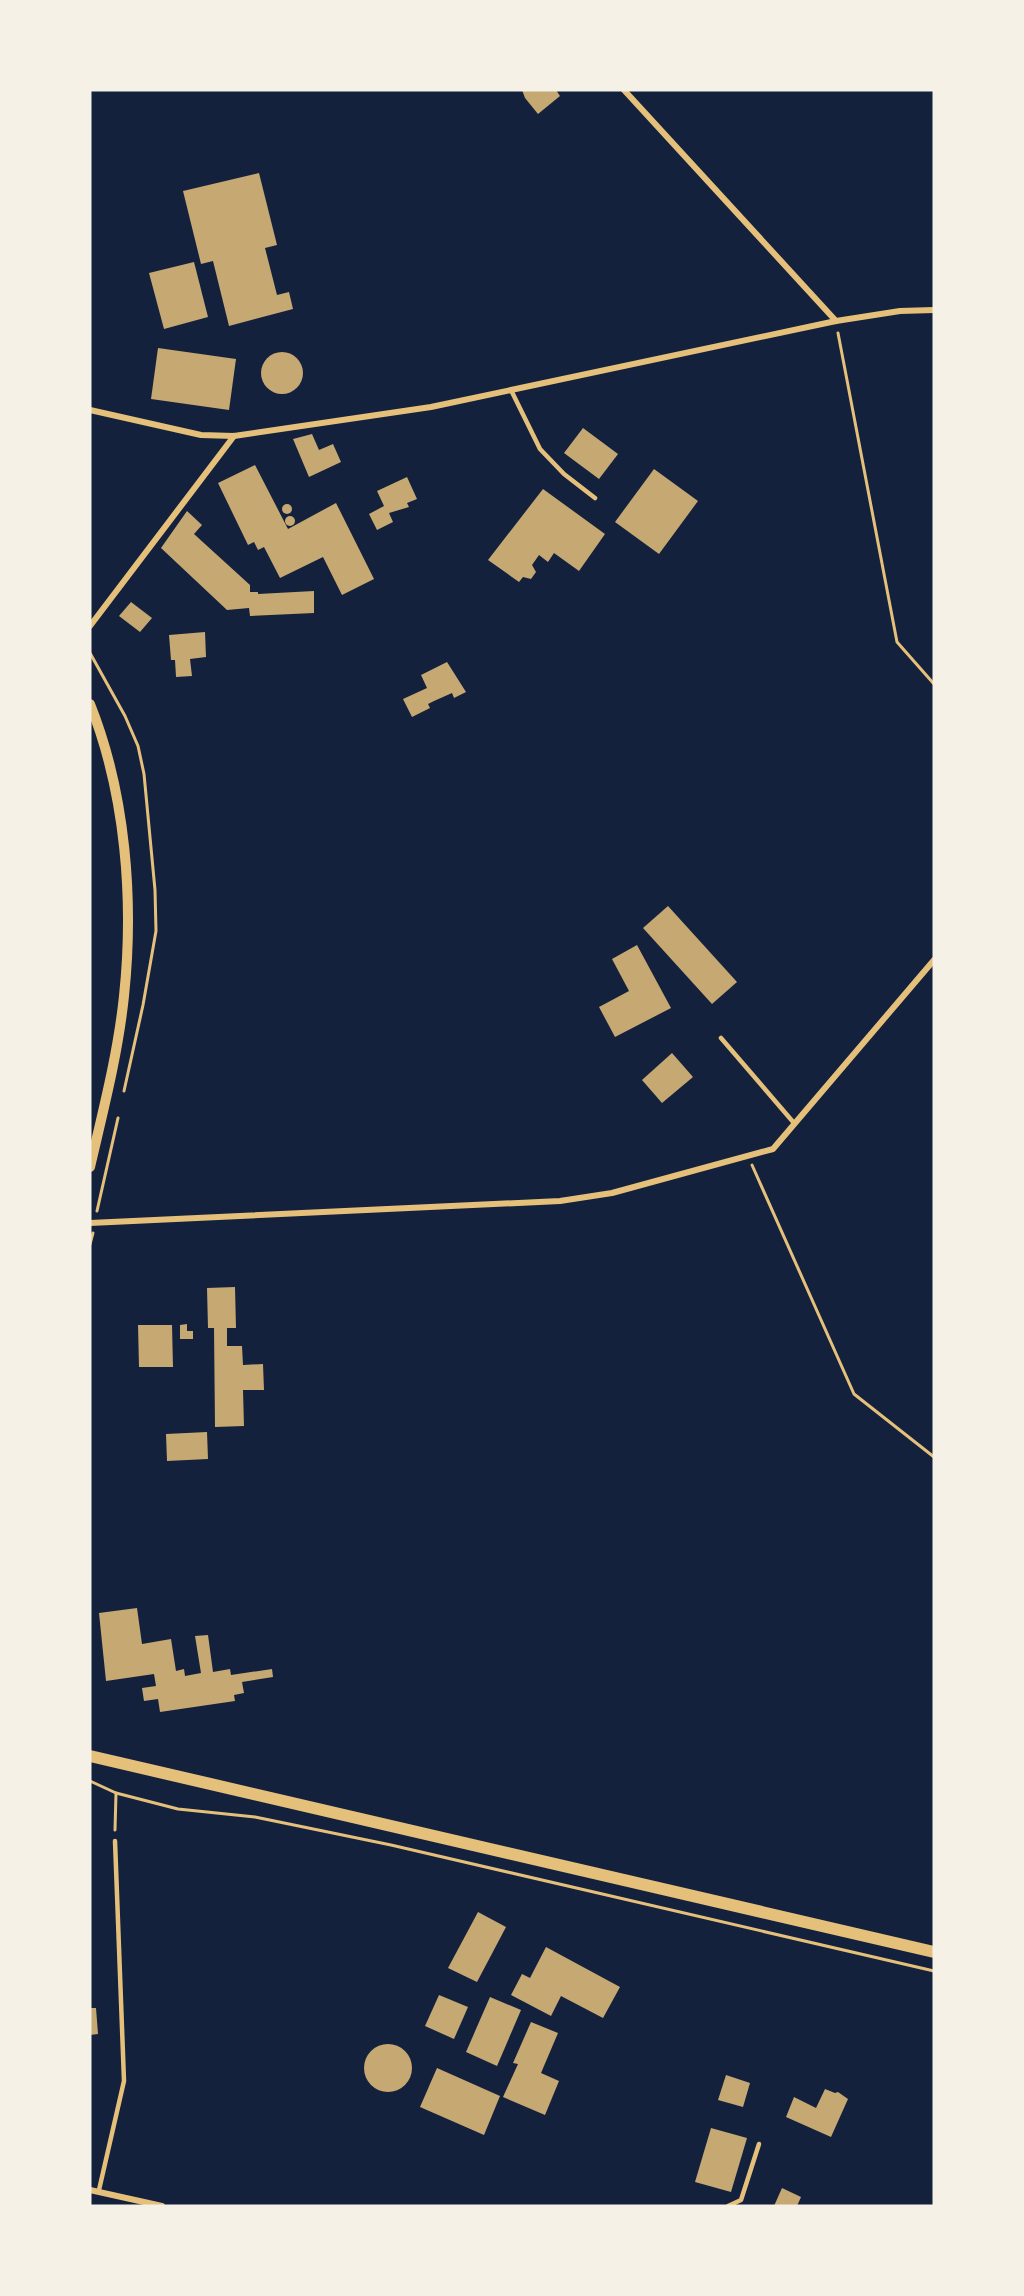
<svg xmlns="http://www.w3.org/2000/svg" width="1024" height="2296" font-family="Arial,sans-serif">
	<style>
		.building { fill: #c6a872 }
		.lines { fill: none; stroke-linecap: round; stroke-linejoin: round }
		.path { stroke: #e5c07b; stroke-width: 3 }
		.service { stroke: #e5c07b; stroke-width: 4.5 }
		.minor { stroke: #e5c07b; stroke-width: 6 }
		.tertiary { stroke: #e5c07b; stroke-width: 10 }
		.secondary { stroke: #e5c07b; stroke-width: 12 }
	</style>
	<rect width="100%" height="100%" fill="#14213d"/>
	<g class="building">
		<polygon points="522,90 556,90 560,96 538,114 525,98"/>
		<polygon points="259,173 277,245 265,248 277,295 289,292 293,309 229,326 213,261 201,264 183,191"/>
		<polygon points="194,262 208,317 164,329 149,273"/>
		<polygon points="158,348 236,359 229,410 151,399"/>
		<circle cx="282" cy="373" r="21"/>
		<polygon points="583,428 618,454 599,479 564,453"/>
		<polygon points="312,434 319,450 333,444 341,462 309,477 293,439"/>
		<polygon points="255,465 288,529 336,503 374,579 342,595 323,557 280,578 264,547 258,550 254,542 248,545 218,483"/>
		<polygon points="654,469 698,501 659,554 615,522"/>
		<polygon points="407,477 417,499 407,503 409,507 389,513 393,522 377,530 369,514 384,506 377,491"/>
		<polygon points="543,489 605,534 579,571 554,553 548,562 539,555 532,565 536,572 531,579 523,577 519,582 488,560"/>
		<circle cx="287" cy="509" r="5"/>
		<polygon points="187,511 202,525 194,534 250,585 250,592 258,592 258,594 314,591 314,613 250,616 249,608 227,610 161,548"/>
		<circle cx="290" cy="521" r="5"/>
		<polygon points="131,602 152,618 140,632 119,616"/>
		<polygon points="205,632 206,657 190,659 192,676 176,677 175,660 171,660 169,635"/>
		<polygon points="447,662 466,692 454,698 452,693 434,701 428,704 430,708 412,717 403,699 427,688 421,675"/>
		<polygon points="668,906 737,982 712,1004 643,928"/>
		<polygon points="637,945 671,1008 615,1037 599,1007 629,991 612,959"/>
		<polygon points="672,1053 693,1077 662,1103 642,1080"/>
		<polygon points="235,1287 236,1328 227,1328 227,1346 242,1346 243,1365 263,1364 264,1390 243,1390 244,1426 215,1427 214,1328 208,1328 207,1288"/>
		<polygon points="187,1324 187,1331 193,1331 193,1339 180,1339 180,1325"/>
		<polygon points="138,1325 172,1325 173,1367 139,1367"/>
		<polygon points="207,1432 208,1459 167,1461 166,1434"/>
		<polygon points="137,1608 142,1644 171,1639 176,1671 184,1669 185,1676 201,1673 195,1636 208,1635 213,1672 230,1669 231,1675 272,1669 273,1677 242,1682 244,1693 234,1695 235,1701 160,1712 158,1699 144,1701 142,1688 156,1686 154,1674 106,1681 99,1613"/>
		<polygon points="478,1912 506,1927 477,1982 448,1968"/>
		<polygon points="546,1947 620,1987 603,2018 561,1996 551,2016 511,1995 522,1974 530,1978"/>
		<polygon points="439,1995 468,2007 454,2039 425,2026"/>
		<polygon points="490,1997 521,2010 497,2066 466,2052"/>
		<polygon points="90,2008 96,2008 98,2034 90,2035"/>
		<polygon points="531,2022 558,2033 541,2073 559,2081 545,2115 503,2097 518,2064 513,2063"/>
		<circle cx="388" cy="2068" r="24"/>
		<polygon points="437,2068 500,2096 484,2135 420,2107"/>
		<polygon points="726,2075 750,2083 743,2107 718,2100"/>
		<polygon points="825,2089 835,2093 838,2092 848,2099 831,2137 786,2117 794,2097 816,2108"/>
		<polygon points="711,2128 747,2138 731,2192 695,2182"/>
		<polygon points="782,2188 801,2197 797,2206 774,2206"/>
	</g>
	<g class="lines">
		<g class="path">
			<polyline points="838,333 897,642 934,684"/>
			<polyline points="90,653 125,716 138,746 144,774 155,890 156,931 143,1005 124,1091"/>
			<polyline points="752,1165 854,1394 934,1457"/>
			<polyline points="97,1211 118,1118"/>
			<polyline points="90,1244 93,1233"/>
			<polyline points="90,1781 116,1793 178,1809 255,1817 391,1845 934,1971"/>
			<polyline points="115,1830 116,1793"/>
		</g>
		<g class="service">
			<polyline points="511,390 540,449 564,474 595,498"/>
			<polyline points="721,1038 794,1123"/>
			<polyline points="99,2190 124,2081 115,1841"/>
			<polyline points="728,2206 741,2200 759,2144"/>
		</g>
		<g class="minor">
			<polyline points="624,90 836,321"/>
			<polyline points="90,410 201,435 234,436 431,407 836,321 900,311 934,310"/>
			<polyline points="90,626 234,436"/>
			<polyline points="90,1223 560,1201 612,1193 773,1149 934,960"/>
			<polyline points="90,2190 162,2206"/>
		</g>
		<path class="tertiary" d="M90 704C126 794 134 901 124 996 118 1054 103 1111 90 1167"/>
		<polyline class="secondary" points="90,1756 934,1952"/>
	</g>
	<rect width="1024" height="2296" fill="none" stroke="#f6f1e7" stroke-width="183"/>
</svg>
